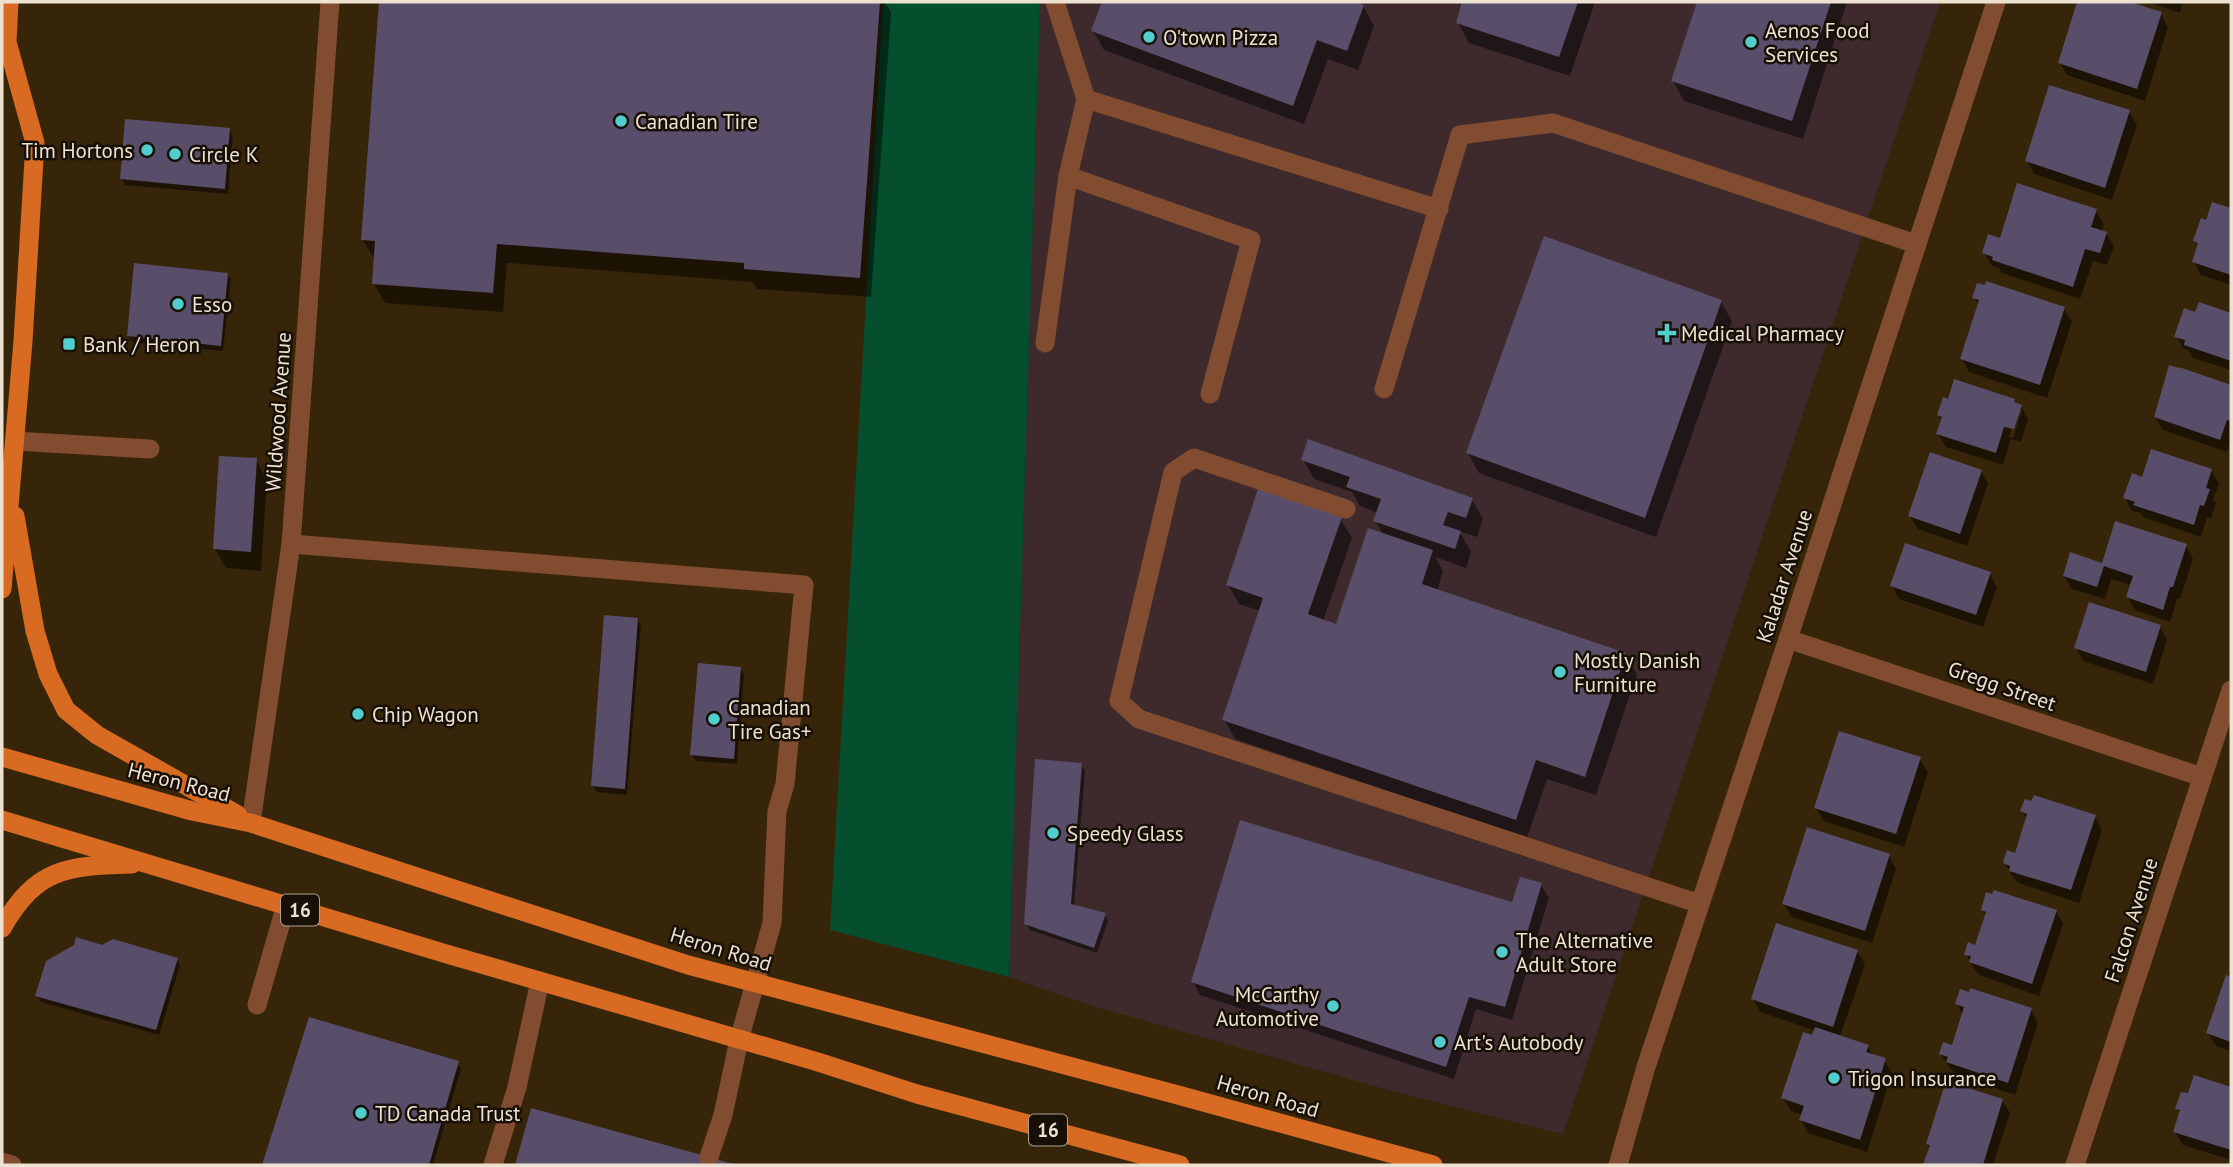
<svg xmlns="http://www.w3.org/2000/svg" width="2233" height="1167" font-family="'PT Sans',sans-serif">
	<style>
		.industrial { fill: #3e2a2c }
		.green { fill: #054f2f }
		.shadow { fill: #0007; fill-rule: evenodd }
		.building { fill: #584e6a }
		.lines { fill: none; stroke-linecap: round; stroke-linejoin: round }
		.service { stroke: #814c2f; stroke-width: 19 }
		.minor { stroke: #814c2f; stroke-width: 19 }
		.primary { stroke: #d86a22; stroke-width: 19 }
		.poi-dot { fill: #52cdcd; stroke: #181006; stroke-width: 2.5 }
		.labels { text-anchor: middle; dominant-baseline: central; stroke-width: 5; stroke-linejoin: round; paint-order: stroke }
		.shield { fill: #181006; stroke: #ada295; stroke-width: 2 }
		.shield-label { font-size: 19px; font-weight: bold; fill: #ede1d2 }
		.poi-label { font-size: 21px; fill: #ede1d2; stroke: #181006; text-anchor: start }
		.street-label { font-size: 21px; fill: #ede1d2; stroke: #181006 }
	</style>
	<rect width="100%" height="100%" fill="#37250a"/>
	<polygon class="industrial" points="1040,2 1940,2 1563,1134 1392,1091 1097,1007 1009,977"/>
	<polygon class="green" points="883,2 1040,2 1009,977 830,930"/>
	<g class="shadow">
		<polygon points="381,2 885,2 891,13 871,297 757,289 753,282 507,263 503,312 385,303 374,284 375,260 363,240"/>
		<polygon points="1104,2 1350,2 1363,6 1374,26 1358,70 1328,59 1304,124 1104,50 1093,31"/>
		<polygon points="1464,2 1595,2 1570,76 1469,43 1458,23"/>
		<polygon points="1699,2 1847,2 1803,139 1684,101 1673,81"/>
		<polygon points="2079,2 2124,2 2161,14 2168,27 2145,101 2067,75 2059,62"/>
		<polygon points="2148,2 2183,2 2180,13"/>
		<polygon points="2129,112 2137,125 2112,200 2034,174 2027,161"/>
		<polygon points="229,129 233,136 228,194 125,185 122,179"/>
		<polygon points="2213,204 2231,210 2231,285 2201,275 2194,262 2199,247 2195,241 2207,222"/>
		<polygon points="2096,211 2104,224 2101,232 2106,233 2114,246 2107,265 2093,261 2080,299 2002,273 1999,268 1992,266 1984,253 2001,240"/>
		<polygon points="227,274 231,280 223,351 132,342 128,336"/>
		<polygon points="1974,298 2064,309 2072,322 2047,398 1969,372 1962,359 1979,305"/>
		<polygon points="1721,302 1732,321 1656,537 1479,473 1468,453"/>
		<polygon points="2200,304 2231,314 2231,370 2193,358 2189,351 2184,349 2176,336 2196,314"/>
		<polygon points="2180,369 2231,386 2231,440 2227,452 2163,430 2155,417"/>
		<path d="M2014 400 2016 404 2021 406 2028 419 2021 442 2011 439 2003 465 1946 447 1938 434 1942 421 1939 415ZM2018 410H2022L2013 438 2009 437Z"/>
		<polygon points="256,460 267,480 261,571 226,568 215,549"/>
		<polygon points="1303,460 1472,500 1483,519 1477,537 1459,531 1471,552 1466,568 1435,557 1443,571 1437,591 1625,655 1637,674 1596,795 1547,779 1527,838 1235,739 1224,719 1260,611 1239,604 1228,585 1340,518 1352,538 1323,621 1337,626 1383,535 1375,520 1378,513 1360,506 1352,492 1314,479"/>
		<polygon points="1981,471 1988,484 1967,546 1918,529 1910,516"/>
		<polygon points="2211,471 2219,484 2213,499 2216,503 2211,518 2207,517 2201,537 2143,517 2141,513 2132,511 2125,498 2143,479"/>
		<polygon points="2186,546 2193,559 2180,599 2177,599 2170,622 2135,610 2128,597 2132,585 2111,579 2105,599 2072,589 2064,576"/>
		<polygon points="1990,574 1997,587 1983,627 1899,599 1892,586"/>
		<polygon points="637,619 641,625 627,795 596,792 593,786"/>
		<polygon points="2160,627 2167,640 2153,684 2083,661 2076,648"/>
		<polygon points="740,668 744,675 737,764 696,761 692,755"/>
		<polygon points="1920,759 1928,772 1904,847 1824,821 1816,808"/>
		<polygon points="1081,764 1085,771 1074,906 1105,915 1108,921 1097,953 1030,930 1026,924"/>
		<polygon points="2022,811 2095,817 2102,830 2079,903 2018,883 2012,876 2005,863 2016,855 2027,820"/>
		<polygon points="1889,856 1896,869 1872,943 1792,917 1784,904"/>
		<polygon points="1541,885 1549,898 1512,1020 1476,1009 1454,1079 1200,995 1193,982 1514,904"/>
		<polygon points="1983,909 2056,911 2063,924 2039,996 1979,975 1973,967 1966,954 1976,947 1986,916"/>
		<polygon points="102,946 176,959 180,965 159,1035 41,1002 37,996"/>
		<polygon points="1857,951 1865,964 1840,1037 1868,1046 1873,1056 1884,1060 1892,1073 1867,1152 1808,1133 1801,1120 1802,1115 1791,1111 1783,1098 1816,1031 1760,1012 1753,999"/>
		<polygon points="2227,977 2231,979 2231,1051 2216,1046 2208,1033"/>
		<polygon points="1957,1004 2031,1010 2038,1023 2015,1095 1956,1075 1949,1067 1941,1054 1953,1047 1963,1015"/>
		<polygon points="311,1019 458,1063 461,1069 433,1165 264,1165"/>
		<polygon points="2195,1078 2231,1088 2231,1160 2183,1145 2175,1132 2181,1114 2177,1109 2189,1096"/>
		<polygon points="2002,1100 2010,1113 1993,1165 1925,1165 1930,1148 1928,1144"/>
		<polygon points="532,1111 728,1165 517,1165"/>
	</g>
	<g class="building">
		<polygon points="379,2 880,2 860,278 744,269 744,263 497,244 493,293 372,284 375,241 361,240"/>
		<polygon points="1102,2 1355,2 1364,5 1347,51 1317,40 1293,106 1091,31"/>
		<polygon points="1462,2 1578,2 1559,57 1456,23"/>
		<polygon points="1697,2 1831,2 1792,121 1671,81"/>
		<polygon points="2077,2 2130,2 2162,12 2137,89 2058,63"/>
		<polygon points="2049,85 2130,110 2105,188 2025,161"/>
		<polygon points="125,119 230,128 225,189 120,179"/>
		<polygon points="2017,183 2097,209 2091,227 2107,232 2100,253 2085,249 2073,287 1992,260 1993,257 1982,253 1988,234 2000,238"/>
		<polygon points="2212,202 2231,208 2231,275 2192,262 2198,243 2193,241 2201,218 2206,220"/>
		<polygon points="1544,236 1722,300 1645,518 1466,453"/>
		<polygon points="134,263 228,273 221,346 127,336"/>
		<polygon points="1986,281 2065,307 2040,385 1960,359 1979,300 1972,298 1977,283 1985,285"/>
		<polygon points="2199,302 2231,313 2231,361 2184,345 2185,340 2174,337 2184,308 2195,312"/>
		<polygon points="2169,365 2179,368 2179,367 2231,385 2231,421 2227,420 2220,440 2154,417"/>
		<polygon points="1954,379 2015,399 2014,402 2022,405 2014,429 2004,427 1996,453 1936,434 1942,417 1937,415 1943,397 1948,399"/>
		<polygon points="1308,439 1473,498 1466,518 1448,512 1443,525 1461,531 1455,549 1373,521 1381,499 1346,487 1350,477 1301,460"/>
		<polygon points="2151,449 2212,469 2206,488 2210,489 2204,506 2200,505 2194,525 2133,505 2135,502 2123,498 2132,473 2142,477"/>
		<polygon points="1930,452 1982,470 1960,534 1908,516"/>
		<polygon points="219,456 257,458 251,552 213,549"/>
		<polygon points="1258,489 1342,517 1308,614 1336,624 1368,528 1433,550 1422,584 1626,653 1585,777 1536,760 1516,820 1222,720 1263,598 1226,585"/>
		<polygon points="2115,521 2187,544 2173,587 2170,587 2163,610 2126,597 2133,576 2104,566 2097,587 2063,576 2070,552 2102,563"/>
		<polygon points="1905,543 1991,572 1976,615 1890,586"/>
		<polygon points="2089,602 2161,625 2146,672 2074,648"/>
		<polygon points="604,615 638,618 625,789 591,786"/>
		<polygon points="698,663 741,667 734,759 690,755"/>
		<polygon points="1839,731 1921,757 1896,834 1814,808"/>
		<polygon points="1035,759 1082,763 1071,904 1106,913 1094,948 1024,924"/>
		<polygon points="2034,795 2096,815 2071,890 2009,871 2010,866 2003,863 2007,850 2015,853 2027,814 2020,811 2025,799 2031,801"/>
		<polygon points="1240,820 1512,902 1520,877 1542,883 1505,1007 1469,997 1446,1067 1191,982"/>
		<polygon points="1807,827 1890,854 1865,931 1782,904"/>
		<polygon points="1994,890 2057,910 2032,984 1969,962 1971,956 1964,955 1968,942 1975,945 1986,912 1981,910 1986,892 1992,894"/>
		<polygon points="1776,923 1858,950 1833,1027 1751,999"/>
		<polygon points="76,937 102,945 113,939 178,958 156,1030 35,996 46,961 74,945"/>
		<polygon points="2226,975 2231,977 2231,1042 2206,1033"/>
		<polygon points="1970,988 2032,1008 2008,1083 1946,1062 1948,1057 1939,1054 1943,1042 1952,1045 1964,1007 1955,1004 1960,989 1969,992"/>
		<polygon points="309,1017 459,1061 429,1165 262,1165"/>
		<polygon points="1815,1027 1869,1045 1866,1052 1886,1058 1860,1140 1799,1120 1804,1106 1781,1098 1803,1032 1812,1035"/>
		<polygon points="2194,1075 2231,1087 2231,1150 2173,1132 2180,1110 2175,1109 2181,1092 2188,1093"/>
		<polygon points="1946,1081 2003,1099 1983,1165 1923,1165 1930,1145 1926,1144"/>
		<polygon points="531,1108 709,1157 736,1165 515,1165"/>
	</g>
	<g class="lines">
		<g class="service">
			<polyline points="1055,2 1086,99 1439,209"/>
			<polyline points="1086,99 1068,176 1251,240 1210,394"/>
			<polyline points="1045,343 1068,176"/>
			<polyline points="1384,389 1460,135 1553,123 1916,244"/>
			<polyline points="15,441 150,449"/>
			<polyline points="1346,509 1194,458 1173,472 1119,701 1139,719 1700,904"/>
			<polyline points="291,544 804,585 785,784 777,811 772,923 739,1040 723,1115 709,1157"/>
			<polyline points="257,1005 286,905"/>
			<polyline points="2,1162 12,1165"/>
			<polyline points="493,1165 517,1087 540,981"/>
		</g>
		<g class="minor">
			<polyline points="1788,639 2202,777"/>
			<polyline points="251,823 291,544 330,2"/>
			<polyline points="1618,1165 1646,1067 1788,639 1996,2"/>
			<polyline points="2075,1165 2231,690"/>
		</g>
		<g class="primary">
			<polyline points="15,516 35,631 48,674 66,710 97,735 238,815"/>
			<polyline points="2,589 23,341 35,143 7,42 9,2"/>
			<polyline points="2,757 192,811 251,823 688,965 1178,1095 1433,1165"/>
			<polyline points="2,820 450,955 818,1062 917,1094 1180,1165"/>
			<path d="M2 928C37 867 67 866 132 864"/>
		</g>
	</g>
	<g class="poi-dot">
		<circle cx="1149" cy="37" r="7"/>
		<circle cx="1751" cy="42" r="7"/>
		<circle cx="621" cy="121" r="7"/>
		<circle cx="147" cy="150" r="7"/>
		<circle cx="175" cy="154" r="7"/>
		<circle cx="178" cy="304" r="7"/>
		<path d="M1663.5 322.5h7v7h7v7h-7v7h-7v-7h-7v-7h7z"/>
		<rect x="62" y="337" width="14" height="14" rx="3.5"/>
		<circle cx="1560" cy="672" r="7"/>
		<circle cx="358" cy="714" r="7"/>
		<circle cx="714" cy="719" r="7"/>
		<circle cx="1053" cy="833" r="7"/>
		<circle cx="1502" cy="952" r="7"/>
		<circle cx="1333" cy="1006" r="7"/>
		<circle cx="1440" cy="1042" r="7"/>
		<circle cx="1834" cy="1078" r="7"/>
		<circle cx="361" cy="1113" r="7"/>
	</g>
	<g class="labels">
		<g class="shield">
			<rect x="281" y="894.5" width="38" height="31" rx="5"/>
			<rect x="1029" y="1114.5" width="38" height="31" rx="5"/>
		</g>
		<g class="shield-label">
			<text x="300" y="910">16</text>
			<text x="1048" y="1130">16</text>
		</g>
		<g class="poi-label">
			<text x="1765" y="30">Aenos Food<tspan x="1765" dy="24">Services</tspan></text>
			<text x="1163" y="37">O'town Pizza</text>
			<text x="635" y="121">Canadian Tire</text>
			<text x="133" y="150" text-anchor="end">Tim Hortons</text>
			<text x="189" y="154">Circle K</text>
			<text x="192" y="304">Esso</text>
			<text x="1681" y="333">Medical Pharmacy</text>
			<text x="83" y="344">Bank / Heron</text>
			<text x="1574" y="660">Mostly Danish<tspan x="1574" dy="24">Furniture</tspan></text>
			<text x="728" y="707">Canadian<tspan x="728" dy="24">Tire Gas+</tspan></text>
			<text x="372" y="714">Chip Wagon</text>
			<text x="1067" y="833">Speedy Glass</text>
			<text x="1516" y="940">The Alternative<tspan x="1516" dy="24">Adult Store</tspan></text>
			<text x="1319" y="994" text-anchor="end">McCarthy<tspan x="1319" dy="24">Automotive</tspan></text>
			<text x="1454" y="1042">Art's Autobody</text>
			<text x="1848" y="1078">Trigon Insurance</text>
			<text x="375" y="1113">TD Canada Trust</text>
		</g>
		<g class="street-label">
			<text transform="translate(278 412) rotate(-86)">Wildwood Avenue</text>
			<text transform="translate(1784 576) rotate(-72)">Kaladar Avenue</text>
			<text transform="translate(2002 686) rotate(19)">Gregg Street</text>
			<text transform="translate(179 782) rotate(14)">Heron Road</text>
			<text transform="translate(2131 920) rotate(-72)">Falcon Avenue</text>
			<text transform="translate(721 949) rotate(17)">Heron Road</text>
			<text transform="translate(1268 1096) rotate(16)">Heron Road</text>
		</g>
	</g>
	<rect width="2233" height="1167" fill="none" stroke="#ede1d2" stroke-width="7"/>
</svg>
